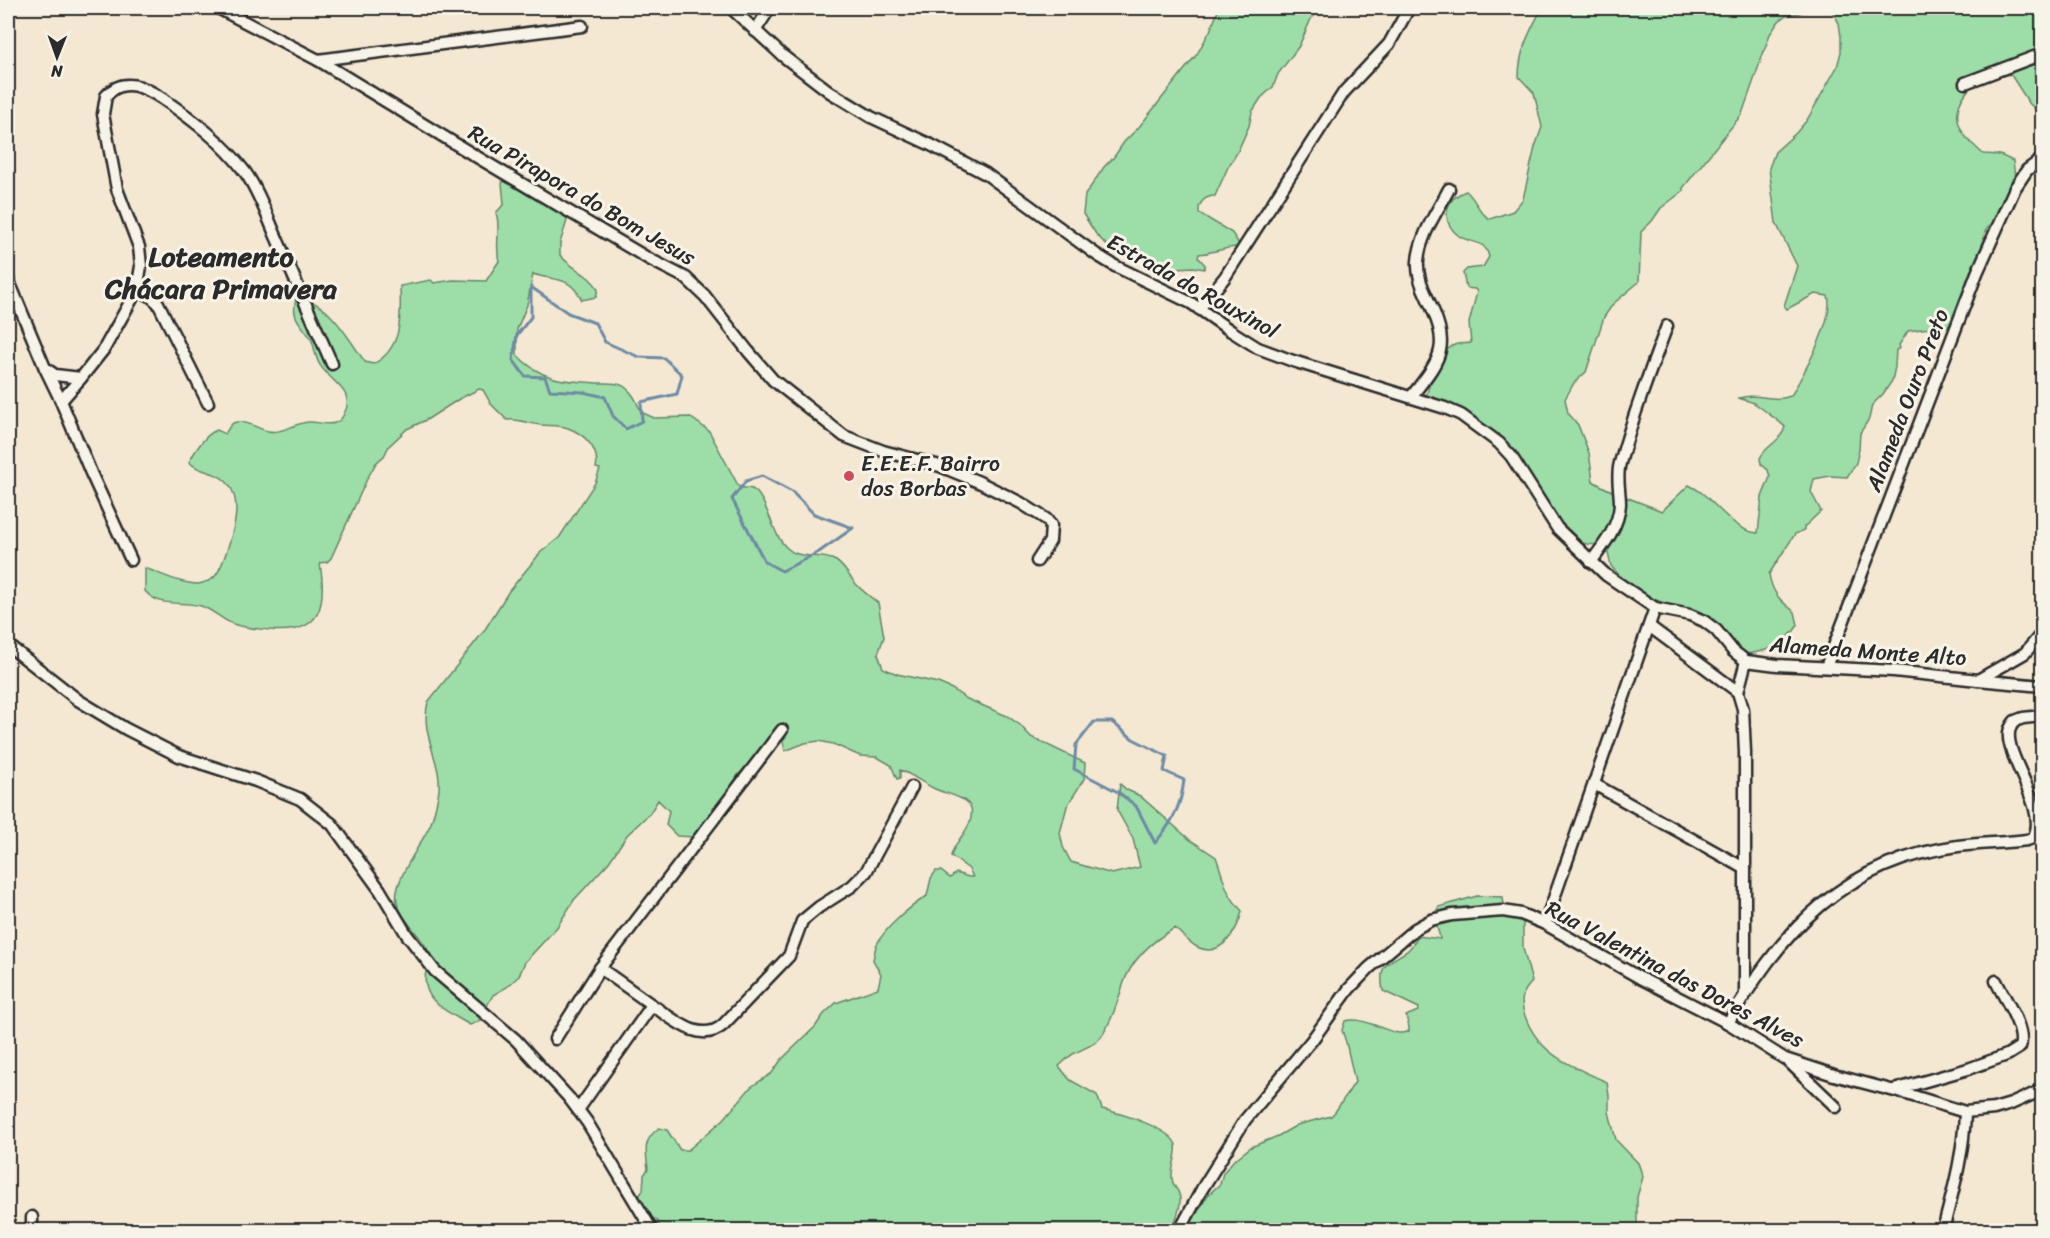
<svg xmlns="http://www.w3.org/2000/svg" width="2050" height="1238" font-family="Sriracha,sans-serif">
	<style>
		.green { fill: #9ddea8; stroke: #64846a; stroke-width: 1.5; fill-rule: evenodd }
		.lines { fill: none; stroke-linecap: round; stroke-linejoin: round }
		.stream { stroke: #6c8aa4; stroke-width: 3 }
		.minor-casing { stroke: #2b2b2b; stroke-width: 15 }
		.minor { stroke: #f7f3e8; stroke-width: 10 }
		.poi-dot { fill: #d1495b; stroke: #f7f3e8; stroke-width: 2 }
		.labels { text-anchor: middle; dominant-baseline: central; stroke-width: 6; stroke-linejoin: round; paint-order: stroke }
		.street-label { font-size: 22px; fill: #2b2b2b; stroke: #f7f3e8 }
		.poi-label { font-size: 22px; fill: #2b2b2b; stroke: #f7f3e8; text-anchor: start }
		.district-label { font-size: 28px; font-weight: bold; fill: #2b2b2b; stroke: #f7f3e8 }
	</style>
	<rect width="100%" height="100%" fill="#f5e8d3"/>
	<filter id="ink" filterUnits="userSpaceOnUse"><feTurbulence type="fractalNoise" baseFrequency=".0167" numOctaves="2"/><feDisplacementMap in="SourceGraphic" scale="12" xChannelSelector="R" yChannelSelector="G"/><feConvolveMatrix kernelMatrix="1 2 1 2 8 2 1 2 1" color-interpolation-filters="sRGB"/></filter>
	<g filter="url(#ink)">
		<g class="green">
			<path d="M1219 8H1323L1311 19 1299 46 1278 74 1273 87 1261 98 1252 112 1249 126 1237 153 1228 167 1215 196C1205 196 1198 203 1199 213L1232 233 1239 244 1236 247C1223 248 1212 253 1199 254L1198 257 1205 265 1204 269 1193 267 1176 268 1157 259 1133 257 1113 252 1096 234 1083 214 1085 195 1104 167 1114 157 1124 142 1139 127 1197 54 1211 29Z"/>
			<path d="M1542 8H2042V116L2029 103 2011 75C2004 74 1998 73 1992 75 1969 81 1950 107 1961 129 1965 139 1976 147 1983 154L2000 155 2013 161C2017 186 2014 198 1998 218 1994 223 1988 226 1985 232 1980 246 1982 265 1981 280L1970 290 1948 327H1936L1908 331 1899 345 1900 348 1896 350 1895 367 1892 381 1883 394 1872 405 1869 419 1860 433 1859 449 1856 463 1847 477 1830 476 1814 479 1811 492 1821 511 1804 527V530L1795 534 1769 574C1772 593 1780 601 1795 612L1798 625C1784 647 1771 650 1747 654L1680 609 1651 598 1626 583 1611 566 1606 545C1587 545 1580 545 1566 532L1504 448 1433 404 1426 396C1431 381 1439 348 1457 344 1461 343 1467 344 1471 343L1469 323 1477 292 1475 289 1466 288 1463 273 1467 269 1483 267 1489 257C1488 252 1486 248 1482 245 1475 241 1466 241 1459 236 1440 221 1444 199 1466 191 1476 199 1479 214 1490 219L1513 211 1523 199 1535 147 1542 127 1534 93 1519 77C1519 50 1530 31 1542 8ZM1819 8 1832 11 1839 23 1841 37V52L1837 67 1807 120 1796 133 1775 152 1769 168 1776 223 1797 266 1784 306 1787 309 1815 294 1828 296C1835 320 1803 374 1791 396 1772 403 1758 392 1739 398 1744 400 1749 401 1754 403 1757 405 1783 424 1785 427 1781 442 1767 444 1760 458L1761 464 1768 470 1770 477 1762 497 1758 533C1736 532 1717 505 1702 493 1698 490 1693 487 1689 485L1662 511C1638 501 1615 495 1593 481L1589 453 1578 425 1568 413 1565 399 1574 383 1586 372 1604 317 1613 304 1639 282 1641 232 1652 221 1661 208 1683 191V188L1742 114 1770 34 1779 21 1786 16Z"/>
			<path d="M511 174 569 214 560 243V255C571 269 589 273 598 289L596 297 582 300C569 275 557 282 533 274L527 305 517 329V355C542 381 564 381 599 383 607 383 620 382 626 388 634 394 637 403 641 412L654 418 690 417 709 431 739 487C744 489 747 487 752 489 767 496 771 534 787 548 801 561 821 552 836 561 844 566 850 578 857 585 863 592 871 597 878 603L884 637 878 654 883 668 897 674 938 683 952 689 965 698 1007 716 1020 725 1031 737 1085 763 1084 779 1067 806 1060 833 1063 847 1071 862 1112 874 1140 867 1133 839 1117 810 1120 784 1127 790 1140 796 1189 839 1216 857C1225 881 1223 890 1242 911 1238 930 1221 959 1197 947 1188 942 1182 935 1175 928 1152 941 1131 960 1123 985 1117 1003 1112 1021 1101 1037 1095 1045 1082 1049 1073 1054 1068 1057 1064 1062 1059 1066L1070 1080 1097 1095 1102 1109C1119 1113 1171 1128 1176 1145 1178 1155 1171 1167 1172 1178 1172 1186 1177 1187 1179 1194 1183 1204 1175 1221 1172 1230H660L658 1221 647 1215 636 1201 643 1190 644 1175 648 1169C646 1152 642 1140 659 1128L667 1130 680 1150H688L724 1119 751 1087 772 1073 781 1060 815 1027 824 1014 836 1003 878 988 881 974 873 960C874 955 875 950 876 946 884 928 911 906 927 896L931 878 936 871H941L950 878 956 873 969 877H973L969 869 951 856C954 843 965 835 970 822 971 819 972 811 971 808 966 796 944 794 933 788 921 782 913 775 900 770V778L897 779 891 765 877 757 860 756 833 744 819 741 805 743 785 751 781 732 776 731 768 737 757 756 738 775 717 808 695 837 677 836 666 825 669 811 658 800 650 813 627 835 609 862 574 900 557 927 525 962 519 976 507 987 493 995 478 1022 470 1025C448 1012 420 1001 426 971L433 969C435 946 402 924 397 902 392 881 423 843 431 823 434 814 436 805 438 796 445 764 419 737 428 702L484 631 509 591 541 552 559 538 595 483 600 469 596 468C600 450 585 434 568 428 559 425 550 426 540 425 529 424 518 418 507 420L491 404 483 390 479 389 459 399 428 419 407 429 389 446 384 456 376 463 367 479 331 558 327 562 320 563C327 607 321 635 270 630 257 629 245 628 233 624 222 620 213 610 201 606 182 600 160 609 145 591V568C161 574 181 584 199 584 202 583 210 581 212 579 223 572 236 523 236 510 236 502 235 495 231 488 220 469 201 475 189 462 195 451 205 434 217 430L225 434C228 429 231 422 237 422 248 421 258 429 268 431 282 434 295 423 308 422 316 421 326 426 335 423 339 422 342 418 344 414 357 391 329 381 320 365 315 358 315 347 311 339 303 325 290 319 296 299 326 296 350 341 365 362L373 364C403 349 401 315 400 286L431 280 434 283 453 280 486 281 499 261C495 245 501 226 496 213L504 204 502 183Z"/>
			<path d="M1477 896 1503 897 1504 906 1523 920V948L1532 982C1521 993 1520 1001 1525 1016 1539 1055 1571 1066 1607 1082L1609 1096V1112L1616 1140 1638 1163 1643 1177 1637 1197V1230H1189L1190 1224 1208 1195 1220 1184 1223 1173 1233 1161 1251 1147 1278 1136 1297 1125 1331 1116 1335 1112 1355 1082 1346 1042 1342 1030 1345 1021C1368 1015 1394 1040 1409 1031V1027L1406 1016 1418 1011 1419 1008 1383 991C1378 963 1387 964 1407 951 1412 947 1415 941 1418 936L1440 939C1439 927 1429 918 1439 907Z"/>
		</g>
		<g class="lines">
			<g class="stream">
				<polygon points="531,287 568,313 595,323 605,342 639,357 664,358 682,375 677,394 641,402 642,421 626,429 613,416 605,397 583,392 550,390 545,377 525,376 513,360 517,335 531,317"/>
				<polygon points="762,476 792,492 814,514 853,528 819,552 782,571 765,562 732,499 746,481"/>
				<path d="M1094 722H1112L1133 739 1167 756 1164 771 1184 780C1181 807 1172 823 1155 843L1136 806 1118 792 1074 769 1076 745Z"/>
			</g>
			<g class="minor-casing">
				<g id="minor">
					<polyline points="218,8 318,60 477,157 649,259 686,278 705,296 748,351 773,380 844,436 883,451 940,466 979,482 1021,503 1046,519 1051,525 1050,541 1037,561"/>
					<polyline points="731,8 783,56 830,92 871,117 931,145 986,174 1097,255 1115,266 1191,303 1231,331 1258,348 1293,361 1445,408 1461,415 1499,443 1511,456 1557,528 1606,575 1655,608 1690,615 1704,621 1716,630 1733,651 1746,661 1777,665 1894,671 1978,680 2025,653 2042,633"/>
					<polyline points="755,31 770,8"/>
					<polyline points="318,60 582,26"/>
					<polyline points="1965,83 2042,54"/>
					<polyline points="8,279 45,368 61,401"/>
					<polyline points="137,290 149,295 158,303 208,403"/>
					<polyline points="1199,309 1225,277 1344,92 1389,44 1409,8"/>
					<path d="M45 368 55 375 81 378 104 349 137 290 141 266 139 247 117 189 103 114 106 96C123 76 145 87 163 99 192 119 224 143 245 172 258 190 266 213 275 234 294 277 313 321 332 364"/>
					<polyline points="81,378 61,401 91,473 131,560"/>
					<path d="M1411 397C1443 356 1451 347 1427 297 1422 287 1417 273 1418 261 1420 235 1437 212 1449 189"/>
					<path d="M1591 562C1604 545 1619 526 1620 504 1620 490 1616 476 1620 463 1633 416 1650 371 1667 326"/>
					<polyline points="1649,626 1738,692 1743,709 1745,752 1745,993"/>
					<polyline points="8,645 78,700 126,729 179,756 256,781 300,799 332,824 380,890 407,935 435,971 516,1040 569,1098 587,1122 652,1230"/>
					<polyline points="1826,667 1977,273 2015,188 2027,170 2042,159"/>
					<polyline points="1978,680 2042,686"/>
					<polyline points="1738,692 1746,661"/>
					<polyline points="1594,784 1744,868"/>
					<polyline points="1545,924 1655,608"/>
					<polyline points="600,968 782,730"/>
					<path d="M1728 1023C1782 929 1846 861 1958 846 1981 843 2004 843 2027 840L2033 838C2050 811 2006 759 2009 733 2009 728 2012 725 2015 721L2023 718 2042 716"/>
					<polyline points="555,1039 600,968 652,1005"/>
					<polyline points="1789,1062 1836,1107"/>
					<path d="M1894 1090 1968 1069 2007 1055 2020 1047C2026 1029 2004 998 1996 981"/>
					<path d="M578 1110 652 1005C672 1018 700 1045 723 1025L789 956 802 921 819 907 852 886 866 872 912 787"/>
					<polyline points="32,1217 32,1230"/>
					<polyline points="1180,1230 1202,1189 1245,1120 1312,1040 1349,989 1369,968 1415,929 1431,920 1452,915 1503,911 1521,914 1545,924 1640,978 1728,1023 1785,1059 1834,1075 1910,1095 1965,1112 1994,1109 2011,1104 2042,1090"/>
					<path d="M1943 1230C1953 1191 1964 1153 1965 1112"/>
				</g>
			</g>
			<use href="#minor" class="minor"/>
		</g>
	</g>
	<circle class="poi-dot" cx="849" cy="476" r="6"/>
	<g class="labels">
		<g class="street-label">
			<text transform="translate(582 195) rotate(30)">Rua Pirapora do Bom Jesus</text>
			<text transform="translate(1193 286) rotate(29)">Estrada do Rouxinol</text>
			<text transform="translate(1907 400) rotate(-69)">Alameda Ouro Preto</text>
			<text transform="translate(1868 651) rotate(4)">Alameda Monte Alto</text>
			<text transform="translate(1675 974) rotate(28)">Rua Valentina das Dores Alves</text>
		</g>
		<g class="poi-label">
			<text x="861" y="463">E.E.E.F. Bairro<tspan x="861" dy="25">dos Borbas</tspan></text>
		</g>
		<g class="district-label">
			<text x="221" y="256">Loteamento<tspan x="221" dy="32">Chácara Primavera</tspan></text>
		</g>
	</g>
	<rect width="2050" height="1238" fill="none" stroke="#f7f3e8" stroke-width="30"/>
	<rect x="15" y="15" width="2020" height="1208" fill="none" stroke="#2b2b2b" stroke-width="2" filter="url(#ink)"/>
	<g transform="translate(57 57) rotate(181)" stroke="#f7f3e8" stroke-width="4.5" paint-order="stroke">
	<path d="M0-4.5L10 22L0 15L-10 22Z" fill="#2b2b2b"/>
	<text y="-9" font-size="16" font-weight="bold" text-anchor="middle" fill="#2b2b2b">N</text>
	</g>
</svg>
